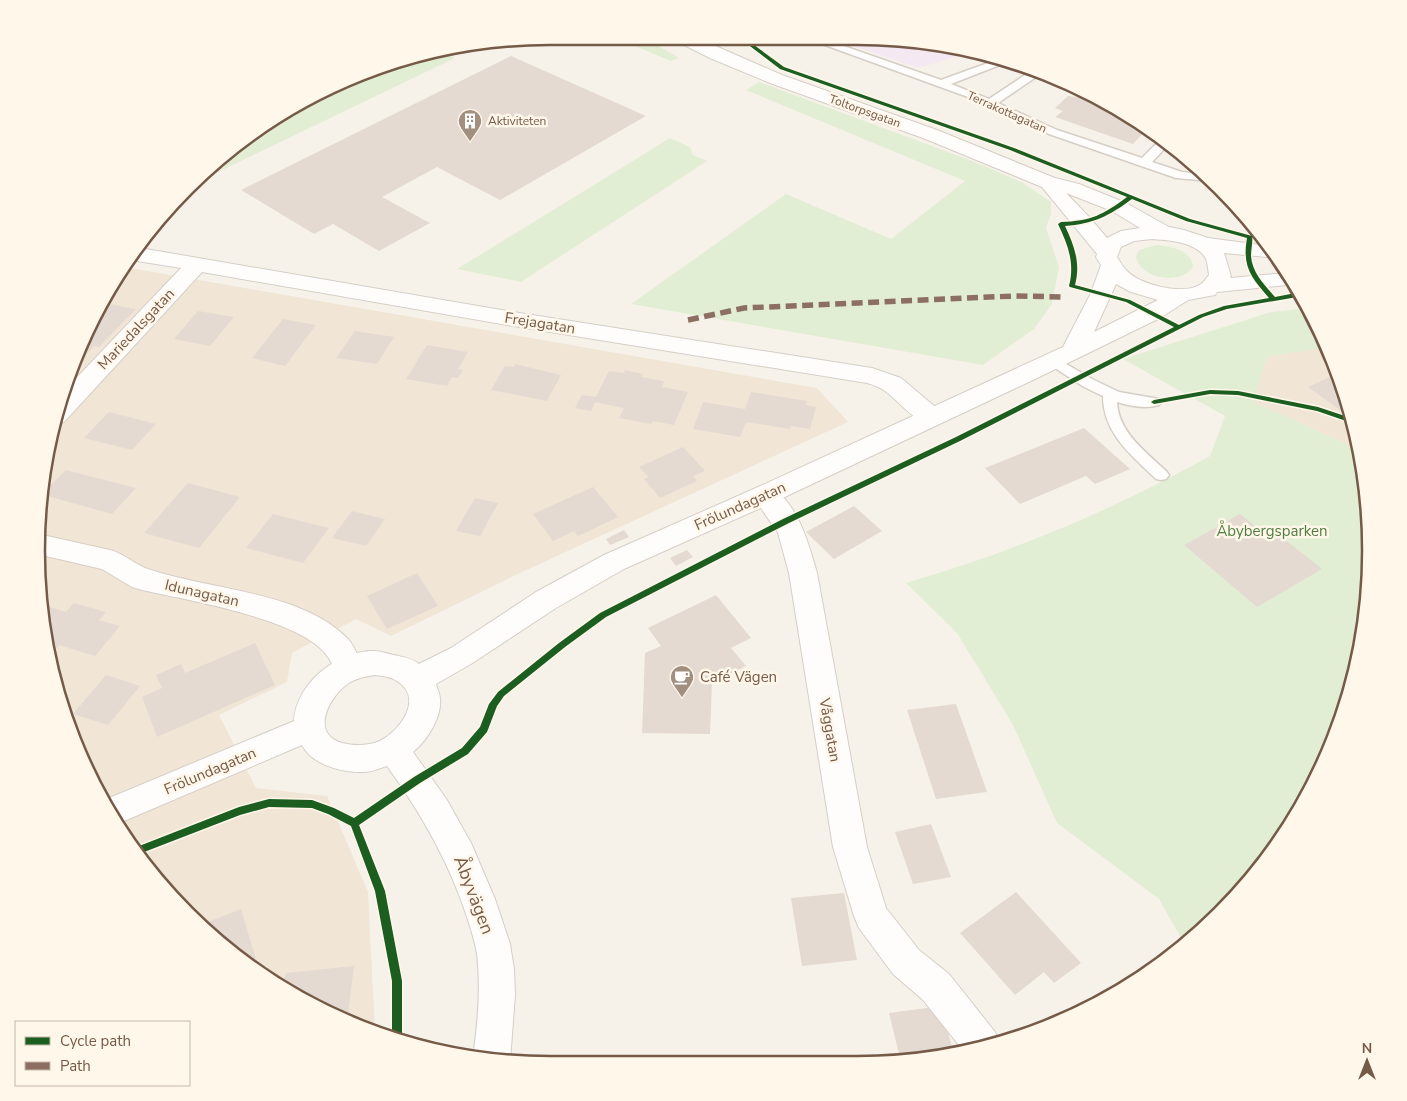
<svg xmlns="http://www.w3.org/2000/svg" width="1407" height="1101" font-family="'Nunito Sans',sans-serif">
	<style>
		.residential { fill: #f1e5d6 }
		.education { fill: #f4e8f2 }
		.green { fill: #e2eed3 }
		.building { fill: #e4dad1 }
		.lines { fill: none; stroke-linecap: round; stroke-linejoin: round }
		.lane-casing { stroke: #d6cec6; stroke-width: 3 }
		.street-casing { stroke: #d6cec6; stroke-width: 2 }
		.secondary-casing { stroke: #d6cec6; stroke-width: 2 }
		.lane { fill: #fefdfc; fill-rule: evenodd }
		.street { fill: #fefdfc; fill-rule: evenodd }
		.secondary { fill: #fefdfc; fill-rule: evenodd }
		.quiet { stroke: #8d6e63; stroke-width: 5.5; stroke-dasharray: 11 5.5; stroke-linecap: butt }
		.cycleway-casing { stroke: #fff7ea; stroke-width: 3 }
		.cycleway { fill: #1b5e20; fill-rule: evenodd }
		.labels { text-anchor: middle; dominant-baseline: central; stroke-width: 5; stroke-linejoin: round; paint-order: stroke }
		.far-street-label { font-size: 12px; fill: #765a48; stroke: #fff7ea }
		.far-poi-label { font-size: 12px; fill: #765a48; stroke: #fff7ea; text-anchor: start }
		.street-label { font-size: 15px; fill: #765a48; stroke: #fff7ea }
		.park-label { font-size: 15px; fill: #507d3f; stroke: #fff7ea }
		.poi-label { font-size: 15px; fill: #765a48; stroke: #fff7ea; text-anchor: start }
		.near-street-label { font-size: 18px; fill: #765a48; stroke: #fff7ea }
		.rim { fill: none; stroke: #765a48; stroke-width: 2.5 }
	</style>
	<rect width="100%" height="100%" fill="#f7f2e9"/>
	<g class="residential">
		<polygon points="125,267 817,388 848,422 520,573 391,636 356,619 292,653 287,682 219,715 256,788 327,796 368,892 375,1032 354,1026 265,978 164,890 105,808 54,684 36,551 54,418 105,294"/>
		<polygon points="1319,347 1326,347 1343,385 1358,449 1252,402 1267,357"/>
	</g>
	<polygon class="education" points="827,37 890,37 968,53 919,68"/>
	<g class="green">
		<polygon points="611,36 643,37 679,58 671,61"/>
		<polygon points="440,51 455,58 187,187 293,105 417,54"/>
		<polygon points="759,82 975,162 1023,183 1051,202 1051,214 1046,228 1059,267 1052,304 1034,329 983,365 631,304 786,194 891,239 965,181 746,90"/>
		<polygon points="670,138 690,147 693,155 707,161 521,282 457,269"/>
		<path d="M1156 245C1171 246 1192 250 1193 267 1181 286 1139 279 1136 256L1139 250Z"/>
		<path d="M1308 308 1326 347 1267 357 1253 402 1358 449 1366 483 1370 584 1353 683 1318 778 1265 863 1196 937 1185 945 1159 899 1057 823 1013 725 957 633 906 583C1013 552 1113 510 1210 456L1225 416 1123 359 1271 312Z"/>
	</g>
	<g class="building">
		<polygon points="511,56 646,116 500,200 437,167 382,197 430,223 379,251 333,224 314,234 241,190"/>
		<polygon points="1078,89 1094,96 1092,101 1107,106 1105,109 1136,120 1140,123 1139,129 1145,131 1133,144 1055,117 1063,111 1055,108 1068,96 1078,97"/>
		<polygon points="102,303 136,309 99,347 94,346 82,358 79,357"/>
		<polygon points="198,311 234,317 210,346 174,339"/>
		<polygon points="283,319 316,325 285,366 252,358"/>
		<polygon points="355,331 394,337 377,364 336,358"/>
		<polygon points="427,345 468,352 458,369 463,370 458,378 452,377 447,386 406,379"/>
		<polygon points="515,364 561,375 547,401 491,390 505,366 514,367"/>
		<polygon points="625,370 643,374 641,377 664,381 662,387 688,392 674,425 653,421 651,424 619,418 624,408 595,402 591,411 575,408 582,395 596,397 609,371 624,373"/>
		<polygon points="1338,373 1343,385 1351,418 1308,387"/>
		<polygon points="751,392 807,401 806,405 816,407 810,429 791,426 790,429 746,422 740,437 693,429 703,402 745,409"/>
		<polygon points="109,412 156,424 132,450 84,438"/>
		<polygon points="1084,428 1130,469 1095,484 1086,476 1020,504 985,468"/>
		<polygon points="683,447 705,471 693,476 697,481 660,498 644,479 649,477 639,467"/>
		<polygon points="66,470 136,488 112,514 44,495 44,492"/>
		<polygon points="188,483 240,497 199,548 144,533"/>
		<polygon points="593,487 618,517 578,536 574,531 553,541 533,514"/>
		<polygon points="475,498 498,503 480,536 456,531"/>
		<polygon points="854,506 882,531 834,559 806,532"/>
		<polygon points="352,511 385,519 366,546 332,538"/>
		<polygon points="273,514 329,528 303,563 246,548"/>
		<polygon points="1240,514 1270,538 1278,534 1322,569 1257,607 1184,545"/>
		<polygon points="624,530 629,537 610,545 606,539"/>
		<polygon points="687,550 693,557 676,566 670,558"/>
		<polygon points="417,573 438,606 387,629 367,596"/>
		<polygon points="716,595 751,638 731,648 746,666 712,683 710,734 642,733 645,653 661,646 648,628"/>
		<polygon points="74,603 106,612 99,620 120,626 95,656 59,645 50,655 43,605 66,612"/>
		<polygon points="255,643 275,685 157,737 142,697 162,688 156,675 181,664 185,673"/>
		<polygon points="106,675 140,686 108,725 73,714"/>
		<polygon points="956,704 987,792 936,799 907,710"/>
		<polygon points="931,824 951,877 913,884 895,832"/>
		<polygon points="1016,892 1081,963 1054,983 1044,972 1015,995 960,933"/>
		<polygon points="844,893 857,960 802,966 791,898"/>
		<polygon points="241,909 257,963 251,966 203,924"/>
		<polygon points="354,966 347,1022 280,986 283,985 286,973"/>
		<polygon points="941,1006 953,1051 901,1062 889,1013"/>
	</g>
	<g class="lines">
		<g class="lane-casing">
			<g id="lane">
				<polygon points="803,37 818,37 941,80 999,59 1010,61 951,84 989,99 1034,69 1042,73 998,103 1057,130 1142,158 1162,138 1170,143 1152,162 1182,172 1203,174 1210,181 1176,178 1049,134 968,97"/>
				<polygon points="1108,104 1120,109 1108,108 1107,106"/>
				<path d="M1054 357 1094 380 1119 392 1159 399 1161 402 1159 405C1146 409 1130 406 1117 402 1118 432 1146 452 1166 471L1169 475 1166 479 1161 480 1156 479C1131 455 1103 433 1103 396L1084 387 1049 364 1047 361 1049 358Z"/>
			</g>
		</g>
		<g class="street-casing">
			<g id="street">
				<path d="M140 248 513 312 872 368 901 378 940 411 943 417 940 423C918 429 902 403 885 391 880 387 873 385 867 383L513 326 202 272 64 422 53 424 65 390 181 268 131 260Z"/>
				<path d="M765 486C796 495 809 545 817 573L867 847 886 908 919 950 949 974 995 1032 999 1042 962 1049 923 1000 893 974 859 928 854 916 833 847 789 573 778 533 752 495 756 488Z"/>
				<path d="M38 534 110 550C125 554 136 566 151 570 210 590 301 591 348 639 355 646 359 660 364 669L360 678 349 681 338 678C335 671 332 663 328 657 304 619 186 600 142 590L132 587 102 569 37 554Z"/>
			</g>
		</g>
		<g class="secondary-casing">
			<path id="secondary" d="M673 37H695L782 75 937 130 1055 178 1079 184 1126 203 1169 227 1184 230 1208 238 1268 246 1277 258 1224 253 1231 276 1230 278 1287 273 1296 284 1217 292 1215 295 1188 300 1160 318 1033 380 774 502 624 569 556 608 471 664 436 684C437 689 440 694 440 699 442 717 427 741 413 752L447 800 471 843 495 899 510 944 514 969 515 995 510 1061 473 1057C478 1023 481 988 477 954 475 942 471 929 467 917 449 862 421 813 387 766 380 768 372 772 364 772 343 773 312 765 302 745L117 824 102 801 294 721C296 683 338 650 375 651 381 651 388 654 394 655 403 657 412 658 419 664L451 648 536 592 604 555 756 488 1063 347 1091 293 1101 265 1096 257 1097 254 1042 187 923 138 770 83 710 58 676 41ZM1066 193 1112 211 1140 228 1121 231 1107 238 1091 219ZM1152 239C1168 240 1198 242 1206 259 1208 264 1208 270 1209 275 1206 278 1204 282 1201 284 1184 296 1139 285 1126 270 1122 266 1120 261 1117 257L1121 247 1134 241ZM1116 284 1131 292 1158 300 1094 332ZM375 675C382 676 392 677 397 681 424 698 401 730 380 741 369 746 353 746 342 743 309 733 330 695 349 683 357 678 366 676 375 675Z"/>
		</g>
		<use href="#lane" class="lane"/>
		<use href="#street" class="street"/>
		<use href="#secondary" class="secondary"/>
		<polyline class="quiet" points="688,320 744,308 1014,296 1065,297"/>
		<g class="cycleway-casing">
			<g id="cycleway">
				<path d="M738 37H743L784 67 1014 148 1190 219 1252 236C1253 242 1251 249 1251 256 1252 273 1265 285 1275 297L1301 292 1303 296 1227 309 1203 317 960 441 789 523 606 617 565 647 504 696 497 706 487 732 468 754 420 783 359 825 385 891 402 981V1040L392 1037V981L375 891 351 826 328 814 312 808 269 807 240 815 139 854 134 848 239 807 269 799 312 800 334 808 354 818 414 777 462 748 480 727 489 704 498 692 559 643 600 613 783 519 956 437 1174 327 1126 302 1070 287 1069 286C1075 263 1068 245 1058 224L1061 222C1091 221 1103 215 1127 197L1010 150 780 69ZM1132 199 1186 221 1247 238C1242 267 1251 277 1269 298L1224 306 1199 315 1179 325 1130 300 1075 285C1081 263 1074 245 1065 226 1093 224 1109 216 1132 199Z"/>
				<polygon points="1210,390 1238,391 1318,407 1351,418 1352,423 1317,411 1238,395 1210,394 1154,404 1151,402 1154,400"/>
			</g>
		</g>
		<use href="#cycleway" class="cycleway"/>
	</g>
	<defs>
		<g id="building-pin" transform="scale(1.25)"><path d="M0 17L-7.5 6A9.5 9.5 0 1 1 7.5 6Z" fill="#a38f80" stroke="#fff7ea"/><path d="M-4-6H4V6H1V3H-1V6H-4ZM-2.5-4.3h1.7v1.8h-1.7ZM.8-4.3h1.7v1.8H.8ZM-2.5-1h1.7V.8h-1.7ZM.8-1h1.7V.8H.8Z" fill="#fff"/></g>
		<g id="cafe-pin" transform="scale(1.25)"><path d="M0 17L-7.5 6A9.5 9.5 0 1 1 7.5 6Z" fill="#a38f80" stroke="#fff7ea"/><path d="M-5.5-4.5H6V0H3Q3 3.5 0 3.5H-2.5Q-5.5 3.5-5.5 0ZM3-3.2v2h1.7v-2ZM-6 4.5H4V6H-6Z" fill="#fff"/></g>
	</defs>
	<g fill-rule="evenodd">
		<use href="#building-pin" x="470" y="121"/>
		<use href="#cafe-pin" x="682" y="677"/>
	</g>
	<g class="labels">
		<g class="far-street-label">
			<text transform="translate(865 111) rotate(20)">Toltorpsgatan</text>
			<text transform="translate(1007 112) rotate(24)">Terrakottagatan</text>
		</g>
		<g class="far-poi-label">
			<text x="488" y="121">Aktiviteten</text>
		</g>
		<g class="street-label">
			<text transform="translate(540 323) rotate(9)">Frejagatan</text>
			<text transform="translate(136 329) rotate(-47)">Mariedalsgatan</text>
			<text transform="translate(740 506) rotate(-24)">Frölundagatan</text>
			<text transform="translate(202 593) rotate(13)">Idunagatan</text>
			<text transform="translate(830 730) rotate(80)">Våggatan</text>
			<text transform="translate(210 771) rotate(-23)">Frölundagatan</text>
		</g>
		<g class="park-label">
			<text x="1272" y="531">Åbybergsparken</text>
		</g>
		<g class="poi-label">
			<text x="700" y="677">Café Vägen</text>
		</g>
		<g class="near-street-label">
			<text transform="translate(474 895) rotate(69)">Åbyvägen</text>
		</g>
	</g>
	<path d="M0 0H1407V1101H0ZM550 45H857A505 505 0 0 1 1362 550V551A505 505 0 0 1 857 1056H550A505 505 0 0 1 45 551V550A505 505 0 0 1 550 45Z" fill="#fff7ea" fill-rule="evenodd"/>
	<path class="rim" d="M550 45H857A505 505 0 0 1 1362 550V551A505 505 0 0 1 857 1056H550A505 505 0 0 1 45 551V550A505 505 0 0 1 550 45Z"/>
	<rect x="15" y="1021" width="175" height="65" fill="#fff7ea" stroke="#c8b8a9"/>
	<rect x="25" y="1037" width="25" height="8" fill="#1b5e20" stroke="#c8b8a9"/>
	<text x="60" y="1046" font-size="15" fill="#765a48">Cycle path</text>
	<rect x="25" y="1062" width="25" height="8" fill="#8d6e63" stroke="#c8b8a9"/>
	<text x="60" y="1071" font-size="15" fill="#765a48">Path</text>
	<g transform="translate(1367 1061)" stroke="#fff7ea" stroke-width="4" paint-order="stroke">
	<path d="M0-4L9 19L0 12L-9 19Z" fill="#765a48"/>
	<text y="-8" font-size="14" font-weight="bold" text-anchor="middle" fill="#765a48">N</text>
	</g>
</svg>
